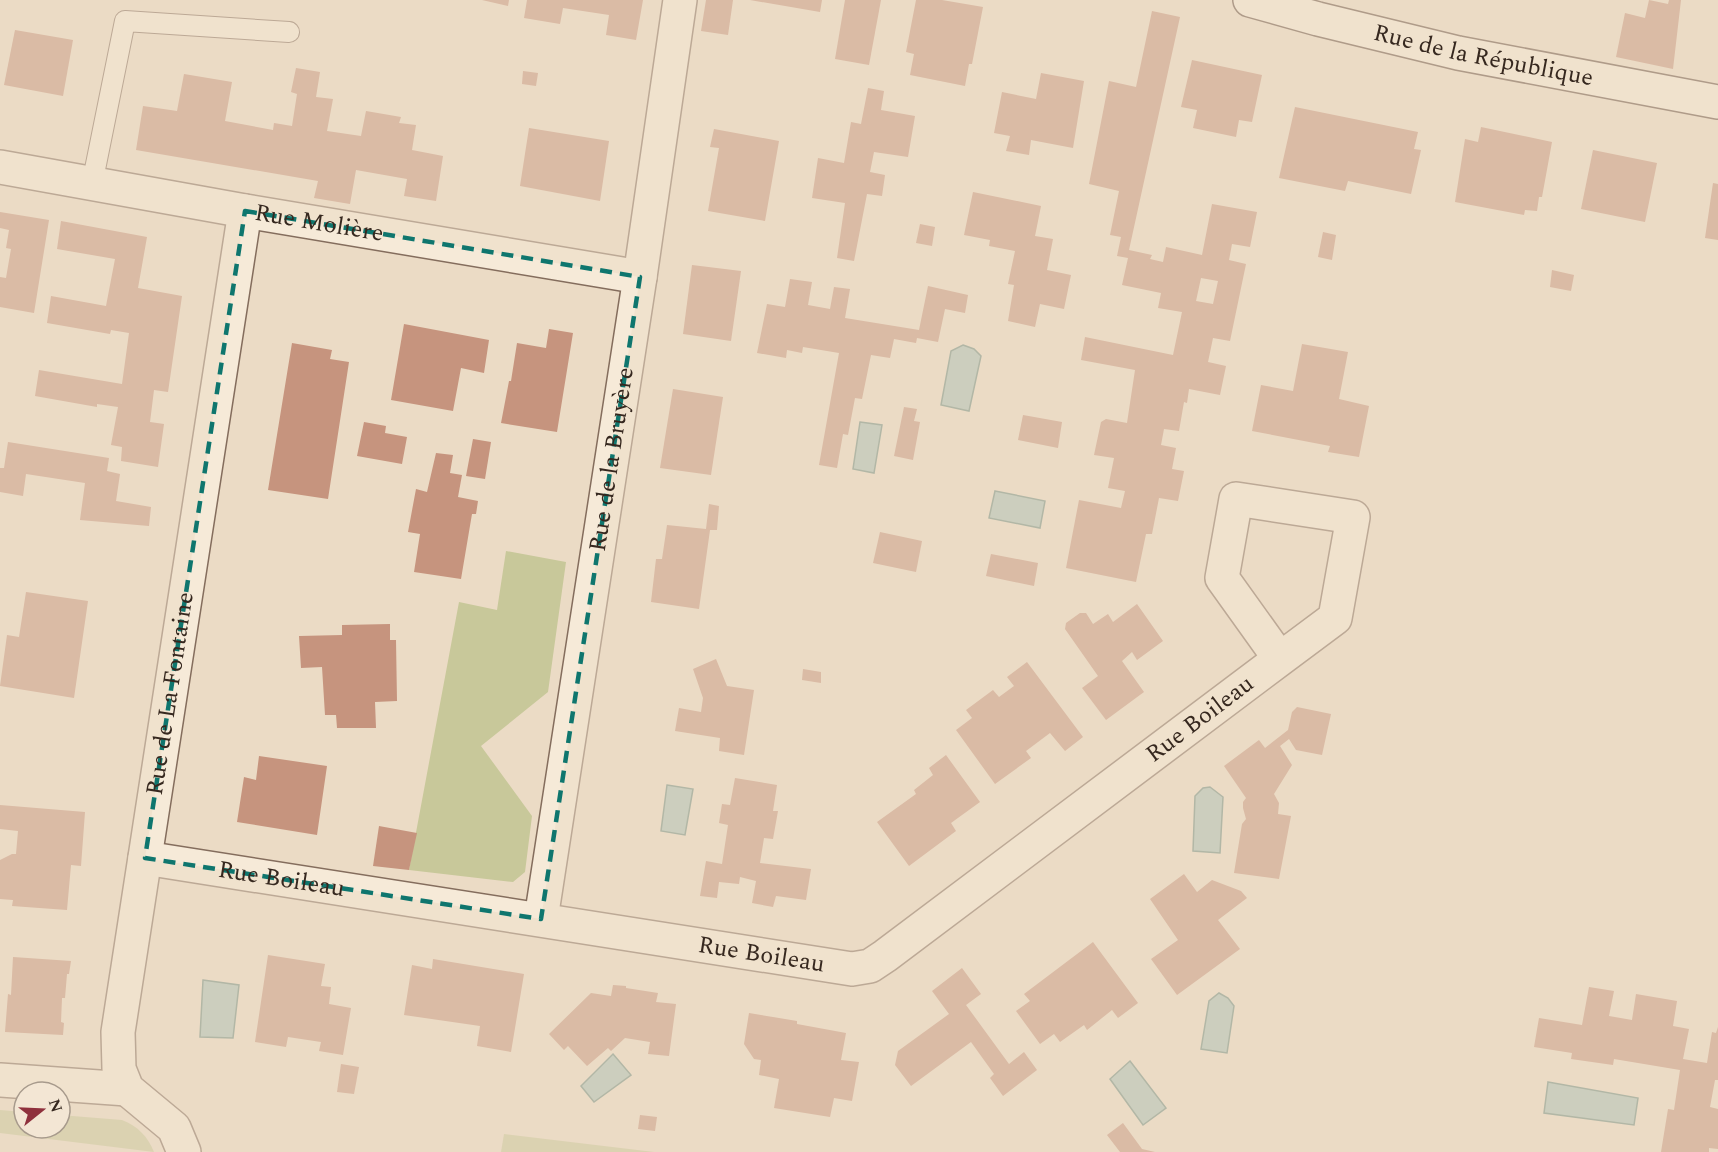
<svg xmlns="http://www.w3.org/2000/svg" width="1718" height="1152" font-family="Spectral,serif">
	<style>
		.green { fill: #c8c89a }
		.water { fill: #a7bfb5; stroke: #6e8c81; stroke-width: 1.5 }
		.building { fill: #c6947e; fill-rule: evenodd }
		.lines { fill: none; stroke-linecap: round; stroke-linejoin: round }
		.lane-casing { stroke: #846d5d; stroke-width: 22 }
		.street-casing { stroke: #846d5d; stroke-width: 36 }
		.secondary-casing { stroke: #664f40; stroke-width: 36 }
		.lane { stroke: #f6ead8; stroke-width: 20 }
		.street { stroke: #f6ead8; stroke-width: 33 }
		.secondary { stroke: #f6ead8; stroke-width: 33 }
		.marked { fill: none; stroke: #0f766e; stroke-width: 4.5; stroke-dasharray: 12 8; stroke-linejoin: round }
		.labels { text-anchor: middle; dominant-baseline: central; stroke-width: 4.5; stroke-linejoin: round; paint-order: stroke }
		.street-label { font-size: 24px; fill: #36281f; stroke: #f3e6d4 }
	</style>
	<rect width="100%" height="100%" fill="#ebdbc5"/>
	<g class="green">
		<polygon points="506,551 566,562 548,692 481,746 532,816 525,872 513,882 409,870 459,602 497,610"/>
		<path d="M0 1110 24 1112V1128H60V1115L122 1120C138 1126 148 1137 154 1152L0 1133Z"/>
		<polygon points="504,1134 654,1152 501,1152"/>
	</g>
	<g class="water">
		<polygon points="963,345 974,349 981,356 969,411 941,405 951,351"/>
		<polygon points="860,422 882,425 874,473 853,469"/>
		<polygon points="995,491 1045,501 1040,528 989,518"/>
		<polygon points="667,785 693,789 685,835 661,831"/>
		<polygon points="1210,787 1223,797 1220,853 1193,851 1195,796 1203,788"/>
		<polygon points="203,980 239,985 233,1038 200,1037"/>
		<polygon points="1219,993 1228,998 1234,1006 1227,1053 1201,1049 1209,1001"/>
		<polygon points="613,1054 631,1075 594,1102 581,1086"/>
		<polygon points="1130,1061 1166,1108 1143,1125 1110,1079"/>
		<polygon points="1548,1082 1638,1098 1634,1125 1544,1113"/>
	</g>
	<g class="building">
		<polygon points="482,0 509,0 508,6"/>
		<polygon points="527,0 643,0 636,40 606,35 609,15 563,8 560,24 524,18"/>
		<polygon points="706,0 733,0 728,35 701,31"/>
		<polygon points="750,0 822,0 820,12"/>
		<polygon points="845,0 881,0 869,65 835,59"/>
		<polygon points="916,0 942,0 983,7 972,64 969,64 965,86 910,75 914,54 906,52"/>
		<polygon points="1649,0 1668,4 1669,0 1681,0 1673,69 1616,57 1625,13 1645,18"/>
		<path d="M1152 11 1180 17 1129 250 1152 255 1150 259 1163 262 1166 247 1202 255 1212 204 1257 212 1250 247 1232 244 1229 260 1246 264 1230 341 1213 338 1208 362 1226 366 1220 395 1189 389 1187 403 1184 402 1179 431 1164 429 1161 445 1176 448 1172 469 1184 471 1178 501 1159 498 1152 534H1146L1136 582 1066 568 1079 500 1121 508 1125 491 1108 488 1114 458 1094 455 1101 422 1106 419 1127 423 1135 370 1081 360 1085 337 1173 355 1182 312 1158 308 1161 293 1122 285 1128 258 1117 256 1121 237 1110 235 1119 191 1089 184 1109 81 1136 87ZM1201 278 1218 281 1213 304 1196 301Z"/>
		<polygon points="15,30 73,40 63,96 4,85"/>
		<polygon points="1192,60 1262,75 1252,122 1239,120 1236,137 1193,128 1197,110 1181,107"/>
		<polygon points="296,68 320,72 316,97 333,99 327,131 361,136 366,111 401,117 399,123 416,125 412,150 443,156 436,201 404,196 407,179 356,170 350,204 314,198 318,181 136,150 143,106 177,111 184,74 232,82 225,121 273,130 274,123 292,126 297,94 291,92"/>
		<polygon points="523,71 538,73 536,86 522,84"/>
		<polygon points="1041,73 1084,81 1073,148 1031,140 1029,155 1006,151 1010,136 994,133 1002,92 1036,99"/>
		<polygon points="868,88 884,91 881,110 915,116 908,157 874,152 870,172 885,175 882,196 867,194 854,261 837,258 845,203 812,198 818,158 844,163 851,122 861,124"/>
		<polygon points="1295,107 1418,132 1414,149 1421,150 1411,194 1348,181 1345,191 1279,178"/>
		<polygon points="1481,127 1552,142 1542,197 1539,197 1537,211 1525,210 1524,215 1455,202 1465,139 1478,142"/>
		<polygon points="529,128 609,141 600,201 520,186"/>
		<polygon points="714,129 779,141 765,221 708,211 719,148 710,147"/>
		<polygon points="1593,150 1657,163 1645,222 1581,209"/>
		<polygon points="1713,183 1718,184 1718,240 1705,238"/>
		<polygon points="973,192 1041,206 1035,236 1053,239 1047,270 1071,275 1064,309 1040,304 1035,327 1008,321 1014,285 1008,284 1015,251 989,246 990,240 964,235"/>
		<polygon points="0,212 49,220 34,313 0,307 0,277 6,278 11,249 6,248 9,230 0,228"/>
		<polygon points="61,221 147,237 138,288 182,296 168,392 154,390 150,422 164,424 158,467 121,461 122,447 111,445 118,407 97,404 97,407 35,396 39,370 122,384 129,333 111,330 110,334 47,323 51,296 106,306 115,259 57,249"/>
		<polygon points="920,224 935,227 932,246 916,243"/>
		<polygon points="1323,232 1336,235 1332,260 1318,257"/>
		<polygon points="692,265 741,271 731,341 683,334"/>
		<polygon points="1552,270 1574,275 1571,291 1550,287"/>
		<polygon points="790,279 812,282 808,305 830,309 834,287 850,289 845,318 919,330 928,286 968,295 965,313 945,309 938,342 917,338 916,343 894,339 890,358 871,355 862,399 855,398 848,435 843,434 837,468 819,465 839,353 803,347 802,353 787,350 786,358 757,353 767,304 785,307"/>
		<polygon points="404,324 489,340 484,373 461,368 453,411 391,400"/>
		<polygon points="549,329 573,333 557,432 501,423 509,381 511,381 517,343 546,348"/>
		<polygon points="292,343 332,350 330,359 349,362 328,499 268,490"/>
		<polygon points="1302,344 1348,352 1339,399 1369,406 1359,457 1328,452 1330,446 1252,431 1261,385 1293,391"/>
		<polygon points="673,389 723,397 711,475 660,468"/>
		<polygon points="904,407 917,409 914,421 920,422 913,460 894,456"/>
		<polygon points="1023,415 1062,422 1058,448 1018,440"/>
		<polygon points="364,422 386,426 385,433 407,437 402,464 357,456"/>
		<polygon points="473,439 491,442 485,479 466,476"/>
		<polygon points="8,442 109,458 107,471 120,474 116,501 151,507 149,526 80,520 85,483 26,474 23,496 0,492 0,468 4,468"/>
		<polygon points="436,453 453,455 450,473 462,475 458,497 478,501 476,514 472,514 461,579 414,572 420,534 408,532 416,489 427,492"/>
		<polygon points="709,504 719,506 717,530 710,530 699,609 651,602 656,559 662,559 667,525 706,529"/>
		<polygon points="880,532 922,541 916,572 873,563"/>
		<polygon points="991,554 1038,563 1034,586 986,576"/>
		<polygon points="26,592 88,601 74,698 0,686 7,635 19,637"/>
		<polygon points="1137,604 1163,641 1137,660 1132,652 1122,661 1144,692 1106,720 1082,688 1098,676 1065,629 1066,623 1080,613 1086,613 1093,624 1108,614 1113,622"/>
		<polygon points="390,624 390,640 396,640 397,701 375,702 376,728 337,728 336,715 325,715 322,667 301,668 299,636 342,635 342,625"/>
		<polygon points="716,659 727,686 754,690 744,755 719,751 720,738 675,731 679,708 701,712 703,698 693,669"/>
		<polygon points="1027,662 1083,737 1065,751 1050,733 1026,751 1031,758 995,784 956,730 972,718 966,710 993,690 999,697 1014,686 1007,677"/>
		<polygon points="803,669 821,672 821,683 802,680"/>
		<polygon points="1297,707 1331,714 1322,755 1296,750 1289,739 1280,746 1292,765 1274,794 1279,803 1278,814 1291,816 1279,879 1234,873 1242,824 1246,819 1243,808 1243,802 1246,798 1224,766 1259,740 1265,748 1288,730 1292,712"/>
		<polygon points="946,755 980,802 951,823 956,831 909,866 877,822 916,794 914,790 933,775 929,768"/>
		<polygon points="259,756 327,766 317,835 237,822 244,777 256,780"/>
		<polygon points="735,778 777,785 773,811 778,811 773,839 764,838 760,863 811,869 806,900 776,896 773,907 752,903 756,881 740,877 739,884 719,882 717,898 700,896 706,861 722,864 728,825 719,823 722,804 730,805"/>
		<polygon points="0,805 85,812 81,866 71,865 67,910 12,906 13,900 0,899 0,860 12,854 16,854 18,831 0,829"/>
		<polygon points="379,826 417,833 409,870 373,866"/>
		<polygon points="1184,874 1197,892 1212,880 1241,891 1247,898 1218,920 1240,949 1177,995 1151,959 1178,940 1150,899"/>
		<polygon points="1093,942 1138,1003 1118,1018 1112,1010 1087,1030 1084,1025 1060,1042 1054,1034 1040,1044 1016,1011 1030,1001 1024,994"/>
		<polygon points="268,955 325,964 321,986 331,987 329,1004 351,1008 343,1055 319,1051 321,1042 288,1037 286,1047 255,1042"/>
		<polygon points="13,957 71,961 69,974 67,974 65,998 62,998 61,1022 64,1023 63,1035 5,1032 8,994 11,995"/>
		<polygon points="433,959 524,974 511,1052 477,1046 480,1026 404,1015 412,965 432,969"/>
		<polygon points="962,968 981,994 966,1005 1009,1064 1024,1052 1037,1070 1003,1096 990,1078 994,1074 971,1042 911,1086 895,1065 898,1051 949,1014 932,991"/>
		<polygon points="613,985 626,986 626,988 658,993 656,1002 676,1004 669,1056 648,1054 650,1042 625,1038 611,1051 608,1048 587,1066 568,1046 564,1050 549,1034 591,993 611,996"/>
		<polygon points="1589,987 1614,991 1609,1016 1632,1020 1636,994 1677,1001 1673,1026 1689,1029 1683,1059 1707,1063 1712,1032 1716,1033 1718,1027 1718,1080 1715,1080 1710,1107 1718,1109 1718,1149 1709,1148 1709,1152 1661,1152 1668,1109 1674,1110 1680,1070 1614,1059 1613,1065 1571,1059 1572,1053 1534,1047 1539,1018 1582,1025"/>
		<polygon points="749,1013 797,1021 797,1024 846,1033 841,1060 859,1062 852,1101 834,1098 830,1117 774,1108 779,1079 759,1075 761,1060 754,1059 744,1044"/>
		<polygon points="341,1064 359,1067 354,1094 337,1092"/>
		<polygon points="640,1115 657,1117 655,1131 638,1129"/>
		<polygon points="1123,1123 1142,1149 1155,1152 1120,1152 1107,1135"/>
	</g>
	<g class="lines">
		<g class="lane-casing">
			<polyline id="lane" points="92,184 125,21 289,32"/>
		</g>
		<g class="street-casing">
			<g id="street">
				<path id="s1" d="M0 167 245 211 640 277"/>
				<path id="s2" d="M145 858 852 969 870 966 885 956 1280 659 1335 618 1353 517 1236 499 1222 578 1280 659"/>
				<path id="s3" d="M541 919 640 277 680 0"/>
				<polyline points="0,1080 127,1089"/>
				<path id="s4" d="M184 1152 174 1128 127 1089 119 1069 118 1032 245 211"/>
			</g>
		</g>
		<g class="secondary-casing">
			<g id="secondary">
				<path id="s5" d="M1250 0 1318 19 1458 53 1718 102"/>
			</g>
		</g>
		<use href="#lane" class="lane"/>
		<use href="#street" class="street"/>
		<use href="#secondary" class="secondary"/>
	</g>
	<path d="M0 0H1718V1152H0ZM245 211 640 277 541 919 145 858Z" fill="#ebdbc5" fill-opacity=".55" fill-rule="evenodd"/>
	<path class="marked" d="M245 211 640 277 541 919 145 858Z"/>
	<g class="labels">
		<g class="street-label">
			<text stroke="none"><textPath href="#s5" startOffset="240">Rue de la République</textPath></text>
			<text stroke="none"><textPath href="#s1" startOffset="324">Rue Molière</textPath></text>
			<text stroke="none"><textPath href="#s3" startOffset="465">Rue de la Bruyère</textPath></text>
			<text stroke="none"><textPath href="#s4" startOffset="488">Rue de La Fontaine</textPath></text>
			<text stroke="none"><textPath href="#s2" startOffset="1146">Rue Boileau</textPath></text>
			<text stroke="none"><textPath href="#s2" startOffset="138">Rue Boileau</textPath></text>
			<text stroke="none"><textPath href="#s2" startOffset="624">Rue Boileau</textPath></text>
		</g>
	</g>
	<g transform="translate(42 1110) rotate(72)"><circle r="28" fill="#f3e6d4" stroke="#a79a8c" stroke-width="1.5"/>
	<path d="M0-4.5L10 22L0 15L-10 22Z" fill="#8f313d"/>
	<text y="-9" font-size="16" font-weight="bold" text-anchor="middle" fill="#36281f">N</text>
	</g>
</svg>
